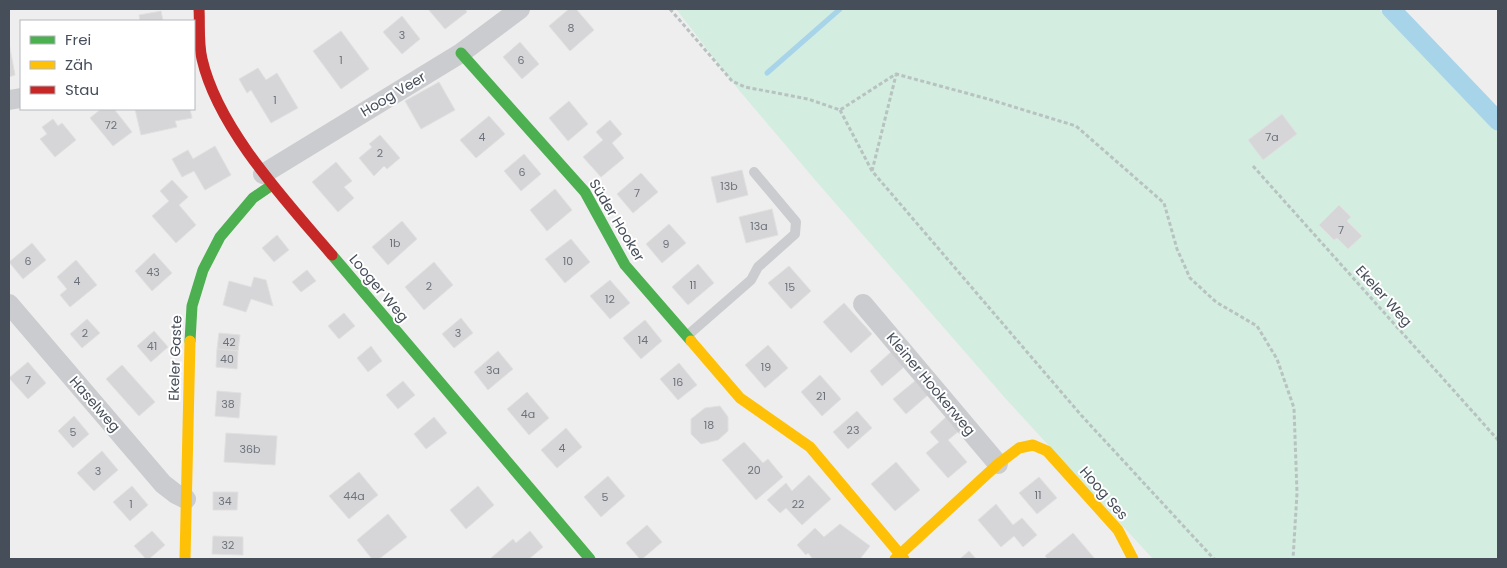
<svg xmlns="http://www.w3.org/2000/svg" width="1507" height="568" font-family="Poppins,sans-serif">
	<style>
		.green { fill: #d3ede0 }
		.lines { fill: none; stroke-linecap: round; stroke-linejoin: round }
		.stream { stroke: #a8d4ea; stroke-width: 5 }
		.canal { stroke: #a8d4ea; stroke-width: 19 }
		.building { fill: #d6d6d8; stroke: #e0e0e1 }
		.path { stroke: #b8c3c1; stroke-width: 3; stroke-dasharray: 4 2.5; stroke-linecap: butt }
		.lane { stroke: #cacccf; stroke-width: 10 }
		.street { stroke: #cacccf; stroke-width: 20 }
		.fast { stroke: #4caf50; stroke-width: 11 }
		.slow { stroke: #ffc107; stroke-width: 11 }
		.jam { stroke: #c62828; stroke-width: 11 }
		.labels { text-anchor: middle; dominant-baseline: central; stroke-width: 4; stroke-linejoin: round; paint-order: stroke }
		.number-label { font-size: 11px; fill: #6c727b }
		.street-label { font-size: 14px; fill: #464e5a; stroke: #fff }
	</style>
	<rect width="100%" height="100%" fill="#efeeee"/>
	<polygon class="green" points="676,9 1379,9 1498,130 1498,559 1153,559 1006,399 816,181 738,89"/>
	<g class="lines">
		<polyline class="stream" points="767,73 840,9"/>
		<polyline class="canal" points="1391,9 1498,121"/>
	</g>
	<g class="building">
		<polygon points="428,9 465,9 467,12 445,29"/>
		<polygon points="569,9 576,9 594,30 570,51 549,26"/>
		<polygon points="161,11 163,21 140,21 139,15"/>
		<polygon points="402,16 420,39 402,54 383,32"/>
		<polygon points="341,31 369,69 341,89 313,51"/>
		<polygon points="520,42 539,64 522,79 503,57"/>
		<polygon points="9,43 15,75 9,77"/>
		<polygon points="258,68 266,80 277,73 298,108 271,123 251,90 247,93 239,79"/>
		<polygon points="439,82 455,110 421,129 405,101"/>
		<polygon points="569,101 588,124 568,141 549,118"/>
		<polygon points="101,109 114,109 132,132 113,146 90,118"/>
		<polygon points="135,109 190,109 192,118 175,121 177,127 141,135"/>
		<polygon points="1282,114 1297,134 1263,160 1248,140"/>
		<polygon points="489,116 505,134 476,158 460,140"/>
		<polygon points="53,119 58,126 62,123 76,140 55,157 40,139 47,134 42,127"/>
		<polygon points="610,120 622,134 612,143 624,158 601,177 583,157 603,140 596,132"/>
		<polygon points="380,135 400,158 387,169 384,166 374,176 359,158 372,147 369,144"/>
		<polygon points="215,146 231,175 205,190 194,171 182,177 172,159 188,150 193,159"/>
		<polygon points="524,154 541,174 521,191 504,171"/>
		<polygon points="336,162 352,181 344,187 354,198 338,212 312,182"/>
		<polygon points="742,170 748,195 717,203 711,177"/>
		<polygon points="641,173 658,192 633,213 617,194"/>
		<polygon points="172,180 188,197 179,205 196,225 176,243 152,216 169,201 160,191"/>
		<polygon points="555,189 572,210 547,231 530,210"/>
		<polygon points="1339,205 1351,217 1347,221 1362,236 1348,249 1337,238 1334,240 1319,225"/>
		<polygon points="772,209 778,235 746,243 739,217"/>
		<polygon points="402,221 417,239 388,265 372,247"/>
		<polygon points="669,224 686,243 662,263 646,244"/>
		<polygon points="277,235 289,250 274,262 262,248"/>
		<polygon points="571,239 590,262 565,283 545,259"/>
		<polygon points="32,243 46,260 23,279 9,262"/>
		<polygon points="154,253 172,273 152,291 135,271"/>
		<polygon points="76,260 97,285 70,307 60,295 67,289 57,277"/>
		<polygon points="434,262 453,285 424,310 405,287"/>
		<polygon points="698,264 714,283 688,305 672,287"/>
		<polygon points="789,266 811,291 791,309 768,283"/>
		<polygon points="307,270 316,281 301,292 292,282"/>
		<polygon points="254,277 266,280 273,306 251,299 246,312 223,305 229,281 251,287"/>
		<polygon points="610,280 630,303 610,319 590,296"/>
		<polygon points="844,303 872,334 851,353 823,322"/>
		<polygon points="344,313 355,326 339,339 328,326"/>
		<polygon points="461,318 473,333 454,348 442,334"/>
		<polygon points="87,319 100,333 82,348 70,334"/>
		<polygon points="645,320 662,341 641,359 623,338"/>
		<polygon points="154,331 168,347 151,362 137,346"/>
		<polygon points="219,333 240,335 238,351 217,349"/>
		<polygon points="768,345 788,368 765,388 745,365"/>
		<polygon points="371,346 382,361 368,372 357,358"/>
		<polygon points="217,349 238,351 237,369 216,367"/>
		<polygon points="498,351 513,369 488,390 474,372"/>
		<polygon points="891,352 904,367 882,386 870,371"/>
		<polygon points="28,362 46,383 28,399 9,378"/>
		<polygon points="679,363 697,385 678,400 660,379"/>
		<polygon points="122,365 155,402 139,416 106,379"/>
		<polygon points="820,375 841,399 822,416 801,392"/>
		<polygon points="403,381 415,395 398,409 386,395"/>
		<polygon points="915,381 928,395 906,414 893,399"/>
		<polygon points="217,391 241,393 239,418 215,416"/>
		<polygon points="527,392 549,418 529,435 507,409"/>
		<polygon points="720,406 728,417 728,431 718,440 701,444 691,434 691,419 705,408"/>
		<polygon points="857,411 872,428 848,449 833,432"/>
		<polygon points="74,416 89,434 73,448 58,431"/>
		<polygon points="434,417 447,433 426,449 414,434"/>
		<polygon points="946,417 959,431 948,440 967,462 948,478 926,453 939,442 930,432"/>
		<polygon points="566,428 582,447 557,468 541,450"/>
		<polygon points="226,433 277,436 275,465 224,462"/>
		<polygon points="744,442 763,463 768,459 783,477 756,500 722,460"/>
		<polygon points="102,451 118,470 94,491 77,473"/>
		<polygon points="896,462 920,490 895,511 871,484"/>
		<polygon points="359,472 378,495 349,519 329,496"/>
		<polygon points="809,475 831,499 802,525 786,508 780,513 767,500 786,483 792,491"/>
		<polygon points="608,476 625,496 601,517 584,497"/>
		<polygon points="1039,477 1057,498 1037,514 1019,493"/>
		<polygon points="132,486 148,505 130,521 113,502"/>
		<polygon points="478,486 494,505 466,529 450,510"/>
		<polygon points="213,492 238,492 237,510 213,510"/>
		<polygon points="996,504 1013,525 1022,518 1037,535 1023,547 1014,536 1001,547 978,520"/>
		<polygon points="388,514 407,537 379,559 372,559 357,540"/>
		<polygon points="840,524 870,546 860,559 813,559 808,553 806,555 797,545 815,528 824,537"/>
		<polygon points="647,525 662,542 642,559 640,559 626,543"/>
		<polygon points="152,531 165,545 149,559 146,559 134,546"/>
		<polygon points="530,531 543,547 529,559 492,559 491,558 513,539 516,543"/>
		<polygon points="1073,533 1095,559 1048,559 1045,556"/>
		<polygon points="213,536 243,537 243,555 212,554"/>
		<polygon points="969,551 976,559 960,559"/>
	</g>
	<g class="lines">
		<g class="path">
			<polyline points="670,9 732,81 745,87 808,99 840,110 896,74 988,99 1076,126 1164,203 1177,249 1190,278 1216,302 1257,326 1277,359 1294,408 1297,493 1293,559"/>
			<polyline points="840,110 872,171 1081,415 1214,559"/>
			<polyline points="1253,166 1498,440"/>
			<polyline points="872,171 896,75"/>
		</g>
		<polyline class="lane" points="688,335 751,280 758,267 795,234 796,222 754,172"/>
		<g class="street">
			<polyline points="9,100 21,98"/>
			<polyline points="263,174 461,53 520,9"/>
			<polyline points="9,304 163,484 176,494 186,499"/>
			<polyline points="863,304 998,464"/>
		</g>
		<g class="fast">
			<polyline points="461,53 585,192 625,265 691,341"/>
			<polyline points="332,255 590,559"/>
			<polyline points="190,341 192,306 203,270 220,237 253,198 272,185"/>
		</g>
		<g class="slow">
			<polyline points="691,341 740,398 810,447 904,559"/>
			<polyline points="185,559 190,341"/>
			<polyline points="895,559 998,464 1019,448 1033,445 1047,451 1118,530 1133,559"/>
		</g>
		<path class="jam" d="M199 9C200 25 198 42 202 59 218 129 286 201 332 255"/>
	</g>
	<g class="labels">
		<g class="number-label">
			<text x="571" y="28">8</text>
			<text x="402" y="35">3</text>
			<text x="341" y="60">1</text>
			<text x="521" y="60">6</text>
			<text x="275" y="100">1</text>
			<text x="111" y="125">72</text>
			<text x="482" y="137">4</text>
			<text x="1272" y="137">7a</text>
			<text x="380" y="153">2</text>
			<text x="522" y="172">6</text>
			<text x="729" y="186">13b</text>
			<text x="637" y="193">7</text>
			<text x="759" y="226">13a</text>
			<text x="1341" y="230">7</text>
			<text x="395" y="243">1b</text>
			<text x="666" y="244">9</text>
			<text x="28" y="261">6</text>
			<text x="568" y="261">10</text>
			<text x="153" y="272">43</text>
			<text x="77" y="281">4</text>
			<text x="693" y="285">11</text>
			<text x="429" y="286">2</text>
			<text x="790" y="287">15</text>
			<text x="610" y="299">12</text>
			<text x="85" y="333">2</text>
			<text x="458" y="333">3</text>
			<text x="643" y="340">14</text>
			<text x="229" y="342">42</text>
			<text x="152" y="346">41</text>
			<text x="227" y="359">40</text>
			<text x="766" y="367">19</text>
			<text x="493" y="370">3a</text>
			<text x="28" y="380">7</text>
			<text x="678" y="382">16</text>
			<text x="821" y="396">21</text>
			<text x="228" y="404">38</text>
			<text x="528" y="414">4a</text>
			<text x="709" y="425">18</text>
			<text x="853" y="430">23</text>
			<text x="73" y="432">5</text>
			<text x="562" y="448">4</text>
			<text x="250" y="449">36b</text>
			<text x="754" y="470">20</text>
			<text x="98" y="471">3</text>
			<text x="1038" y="495">11</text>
			<text x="354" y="496">44a</text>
			<text x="605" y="497">5</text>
			<text x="225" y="501">34</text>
			<text x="131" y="504">1</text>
			<text x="798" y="504">22</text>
			<text x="228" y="545">32</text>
		</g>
		<g class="street-label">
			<text transform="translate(393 94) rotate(-31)">Hoog Veer</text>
			<text transform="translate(617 220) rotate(59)">Süder Hooker</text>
			<text transform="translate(379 288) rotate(50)">Looger Weg</text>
			<text transform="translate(1384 296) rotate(48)">Ekeler Weg</text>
			<text transform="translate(175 358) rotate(-88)">Ekeler Gaste</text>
			<text transform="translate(931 384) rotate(50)">Kleiner Hookerweg</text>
			<text transform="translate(95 404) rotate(49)">Haselweg</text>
			<text transform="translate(1104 493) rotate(49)">Hoog Ses</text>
		</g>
	</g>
	<rect width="1507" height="568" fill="none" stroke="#464e5a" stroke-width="20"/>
	<rect x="20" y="20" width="175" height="90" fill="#ffffff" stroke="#b5b8bd"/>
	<rect x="30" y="36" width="25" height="8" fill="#4caf50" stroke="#b5b8bd"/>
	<text x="65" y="45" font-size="15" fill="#464e5a">Frei</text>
	<rect x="30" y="61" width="25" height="8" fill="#ffc107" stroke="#b5b8bd"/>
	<text x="65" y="70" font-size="15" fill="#464e5a">Zäh</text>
	<rect x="30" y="86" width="25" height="8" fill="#c62828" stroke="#b5b8bd"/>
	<text x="65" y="95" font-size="15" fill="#464e5a">Stau</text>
</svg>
